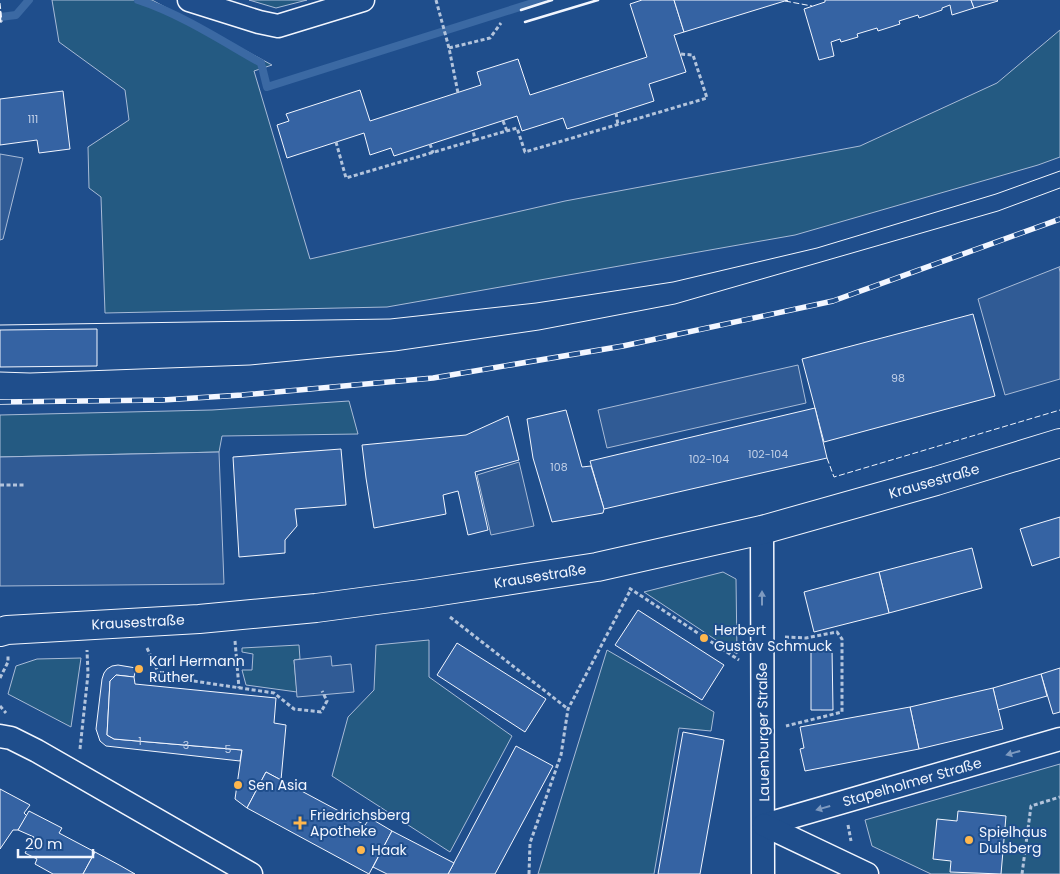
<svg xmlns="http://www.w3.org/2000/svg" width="1060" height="874" font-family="Poppins,sans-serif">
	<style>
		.green { fill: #245a82; stroke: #a8bbd7 }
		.parking { fill: #305b95; stroke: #a8bbd7 }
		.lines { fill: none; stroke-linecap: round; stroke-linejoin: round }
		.stream { stroke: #3b69a3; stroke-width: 8 }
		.building { fill: #3563a3; stroke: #f2f6ff }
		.street-casing { stroke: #f2f6ff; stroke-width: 25 }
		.secondary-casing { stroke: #f2f6ff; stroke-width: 30 }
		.path { stroke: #b3c4dc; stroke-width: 3; stroke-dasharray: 4 2.5; stroke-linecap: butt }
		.street { stroke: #1f4e8c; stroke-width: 22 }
		.secondary { stroke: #1f4e8c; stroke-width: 28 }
		.tram { stroke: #f2f6ff; stroke-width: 1 }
		.rail-casing { stroke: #f2f6ff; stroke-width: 5.5 }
		.rail { stroke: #1f4e8c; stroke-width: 4; stroke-dasharray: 11; stroke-linecap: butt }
		.fence { stroke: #f2f6ff; stroke-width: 1; stroke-dasharray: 6 2.5; stroke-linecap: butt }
		.wall { stroke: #f2f6ff; stroke-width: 2.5 }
		.oneway { fill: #7e9ac0 }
		.poi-dot { fill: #ffb74d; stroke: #1f4e8c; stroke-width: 2 }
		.labels { text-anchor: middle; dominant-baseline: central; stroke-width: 4; stroke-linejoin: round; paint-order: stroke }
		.number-label { font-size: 11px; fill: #c3d1e8 }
		.street-label { font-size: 14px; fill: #f2f6ff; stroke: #1f4e8c }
		.poi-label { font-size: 14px; fill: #f2f6ff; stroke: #1f4e8c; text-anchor: start }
	</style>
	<rect width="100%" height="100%" fill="#1f4e8c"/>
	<g class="green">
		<polygon points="52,0 152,0 272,65 254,71 310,259 565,201 860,146 997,83 1060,30 1060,157 1038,165 795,235 387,307 105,313 101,197 89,188 88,147 129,120 125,90 59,42"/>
		<polygon points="249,0 307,0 276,8"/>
		<polygon points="349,401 358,434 222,436 219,452 0,457 0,415 212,410"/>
		<polygon points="723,572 736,579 737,654 644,592"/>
		<polygon points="429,640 429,677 512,736 450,852 332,776 348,717 374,690 376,645"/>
		<polygon points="299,645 300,659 294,660 297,692 246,685 242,670 252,670 253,654 242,652 242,648"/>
		<polygon points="607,650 714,712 711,731 679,728 654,874 538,874"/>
		<polygon points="81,658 71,727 8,694 16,666 37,659"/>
		<polygon points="1060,764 1060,874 931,874 872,846 865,820"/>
	</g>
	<g class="parking">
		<polygon points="0,154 23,158 3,239 0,240"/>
		<polygon points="1059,267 1060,272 1060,379 1005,395 978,299"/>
		<polygon points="798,365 806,403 607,448 598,410"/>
		<polygon points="219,452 224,584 0,586 0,457"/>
		<polygon points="519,462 534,526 491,535 477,475"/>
		<polygon points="331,656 332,666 351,664 354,692 297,697 294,660"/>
	</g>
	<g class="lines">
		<g class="stream">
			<path d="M138 0C181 14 222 41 261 63L267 87 542 0"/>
			<polyline points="0,17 16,15 29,0"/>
		</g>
	</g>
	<g class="building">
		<polygon points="642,0 674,0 684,32 674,35 686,72 649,84 654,101 567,129 563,118 522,131 517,116 394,156 391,148 370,155 364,133 287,158 277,125 289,121 286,114 360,90 370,121 481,85 477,72 518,59 530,95 647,57 630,4"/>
		<polygon points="674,0 788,0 684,32"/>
		<polygon points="825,0 971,0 974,8 952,15 950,5 942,8 942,10 919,18 918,15 899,21 900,24 878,31 877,28 857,34 858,37 841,42 840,39 831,42 834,56 819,60 804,9 825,2"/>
		<polygon points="971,0 997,0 998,1 974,8"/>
		<polygon points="63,91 70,149 39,153 37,140 0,145 0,99"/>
		<polygon points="973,314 995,396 824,442 802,359"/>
		<polygon points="97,329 97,366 0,367 0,330"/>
		<polygon points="815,408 827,458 604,509 590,461"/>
		<polygon points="566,410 582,467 591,466 604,509 603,513 552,522 533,458 527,419"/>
		<polygon points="508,416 519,460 475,472 488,530 468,535 458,491 443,495 446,514 374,528 366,478 362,445 466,435"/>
		<polygon points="341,449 346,505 295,509 297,526 285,540 285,553 239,557 233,457"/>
		<polygon points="1060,517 1060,557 1032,566 1020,529"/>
		<polygon points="972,548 982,588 889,613 879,572"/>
		<polygon points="879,572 889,613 814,632 804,592"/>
		<polygon points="638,610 724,665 702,700 615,645"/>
		<polygon points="457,643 546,699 525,732 437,675"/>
		<polygon points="811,649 832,649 833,710 811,710"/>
		<polygon points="118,665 136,668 134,677 116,675 110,681 107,735 114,739 242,750 240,761 106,746 100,741 96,729 102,679 104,673 107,669 112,666"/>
		<polygon points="1060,668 1060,712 1053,714 1041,674"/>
		<polygon points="1041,674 1047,696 998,710 993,688"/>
		<polygon points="116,675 134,677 135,684 276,698 274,723 286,725 281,780 266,772 247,808 235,799 242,750 114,739 107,735 110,681"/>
		<polygon points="993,688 1003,729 919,749 910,707"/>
		<polygon points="910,707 919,749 805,771 800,749 804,748 800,727"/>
		<polygon points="683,732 724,740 700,874 658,874"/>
		<polygon points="516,746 553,766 495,874 448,874"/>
		<polygon points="266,772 365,825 370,818 392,831 369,874 247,808"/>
		<polygon points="0,789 30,805 24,813 27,816 18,830 13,830 0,849"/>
		<polygon points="29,811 62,828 59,833 95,852 83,874 53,874 35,864 37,859 25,853 34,837 18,830"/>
		<polygon points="958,811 1006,816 1001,874 950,872 951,861 933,859 937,819 957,821"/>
		<polygon points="392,831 454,863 448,874 387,874 373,867"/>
		<polygon points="95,852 121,866 135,874 83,874"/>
	</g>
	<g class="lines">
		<g class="street-casing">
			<g id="street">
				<polyline points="189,0 259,22 278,26 363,0"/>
				<polyline points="762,530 763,874"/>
				<polyline points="0,736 11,738 37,751 251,874"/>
				<polyline points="764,825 1060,739"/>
				<polyline points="764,825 867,874"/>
			</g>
		</g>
		<g class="secondary-casing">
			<polyline id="secondary" points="0,632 7,630 199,619 316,608 421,594 597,567 762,530 936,481 1060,443"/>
		</g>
		<g class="path">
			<polyline points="436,0 449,48 458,93"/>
			<polyline points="449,48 490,38 501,23"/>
			<polyline points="616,113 618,125"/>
			<polyline points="503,121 507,131"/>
			<polyline points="475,140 517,128 525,152 707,98 693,55 680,54"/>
			<polyline points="336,142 346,178 475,140 473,130"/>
			<polyline points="430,144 433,153"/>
			<polyline points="0,485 24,485"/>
			<polyline points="629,588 739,660"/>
			<polyline points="450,617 568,709"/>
			<polyline points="785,637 806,638 837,632 842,639 842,712 786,726"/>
			<polyline points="235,641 239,688"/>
			<polyline points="147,648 160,676 274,693 294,709 321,712 327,701 322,691"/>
			<polyline points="0,678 8,662 8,655"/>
			<polyline points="0,706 6,713"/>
			<polyline points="80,749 88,674 87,650"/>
			<polyline points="848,825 851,841"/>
			<polyline points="529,874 530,843 561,755 568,709 631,589"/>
			<polyline points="1022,874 1031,806 1060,797"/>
		</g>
		<use href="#street" class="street"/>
		<use href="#secondary" class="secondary"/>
		<g class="tram">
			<polyline points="0,325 390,319 536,303 673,282 817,248 996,194 1060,171"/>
			<polyline points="0,372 30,373 250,365 395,351 539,330 675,304 998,211 1060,188"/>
		</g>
		<g class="rail-casing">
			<polyline id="rail" points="0,402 163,400 242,395 433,378 623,346 833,301 1060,219"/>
		</g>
		<use href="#rail" class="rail"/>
		<g class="fence">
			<polyline points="785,1 812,6"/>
			<polyline points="0,3 2,22 0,22"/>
			<polyline points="1060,266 1060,267"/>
			<polyline points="827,458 834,477 1060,410"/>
		</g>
		<g class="wall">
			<polyline points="521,10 552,0"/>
			<polyline points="0,12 0,21"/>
			<polyline points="525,22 598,0"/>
		</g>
	</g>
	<defs><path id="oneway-solid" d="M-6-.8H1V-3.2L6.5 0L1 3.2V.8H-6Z" transform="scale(1.25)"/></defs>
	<g class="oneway">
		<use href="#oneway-solid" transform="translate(762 598) rotate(-90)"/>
		<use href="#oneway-solid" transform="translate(1013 753) rotate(164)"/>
		<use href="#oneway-solid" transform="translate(823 808) rotate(164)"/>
	</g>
	<g class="poi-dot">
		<circle cx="704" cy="638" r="5"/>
		<circle cx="139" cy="669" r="5"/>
		<circle cx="238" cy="785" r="5"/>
		<path d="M297.5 815.5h5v5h5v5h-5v5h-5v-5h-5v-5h5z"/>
		<circle cx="969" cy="840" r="5"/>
		<circle cx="361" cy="850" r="5"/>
	</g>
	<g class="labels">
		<g class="number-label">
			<text x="33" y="119">111</text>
			<text x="898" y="378">98</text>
			<text x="768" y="454">102-104</text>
			<text x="709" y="459">102-104</text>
			<text x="559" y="467">108</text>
			<text x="140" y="741">1</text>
			<text x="186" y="745">3</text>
			<text x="228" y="749">5</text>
		</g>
		<g class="street-label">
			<text transform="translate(934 481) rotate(-16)">Krausestraße</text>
			<text transform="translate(540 576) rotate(-9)">Krausestraße</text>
			<text transform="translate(138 622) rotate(-3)">Krausestraße</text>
			<text transform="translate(763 732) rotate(-91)">Lauenburger Straße</text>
			<text transform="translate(912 782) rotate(-16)">Stapelholmer Straße</text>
		</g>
		<g class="poi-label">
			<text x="714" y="630">Herbert<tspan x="714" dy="16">Gustav Schmuck</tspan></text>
			<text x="149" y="661">Karl Hermann<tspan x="149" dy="16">Rüther</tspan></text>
			<text x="248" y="785">Sen Asia</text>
			<text x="310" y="815">Friedrichsberg<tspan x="310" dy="16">Apotheke</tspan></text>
			<text x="979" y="832">Spielhaus<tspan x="979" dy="16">Dulsberg</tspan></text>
			<text x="371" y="850">Haak</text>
		</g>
	</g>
	<path d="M18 849v8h75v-8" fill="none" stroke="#f2f6ff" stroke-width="2.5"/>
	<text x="25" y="849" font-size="15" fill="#f2f6ff" stroke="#1f4e8c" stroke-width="4" paint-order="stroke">20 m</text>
</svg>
